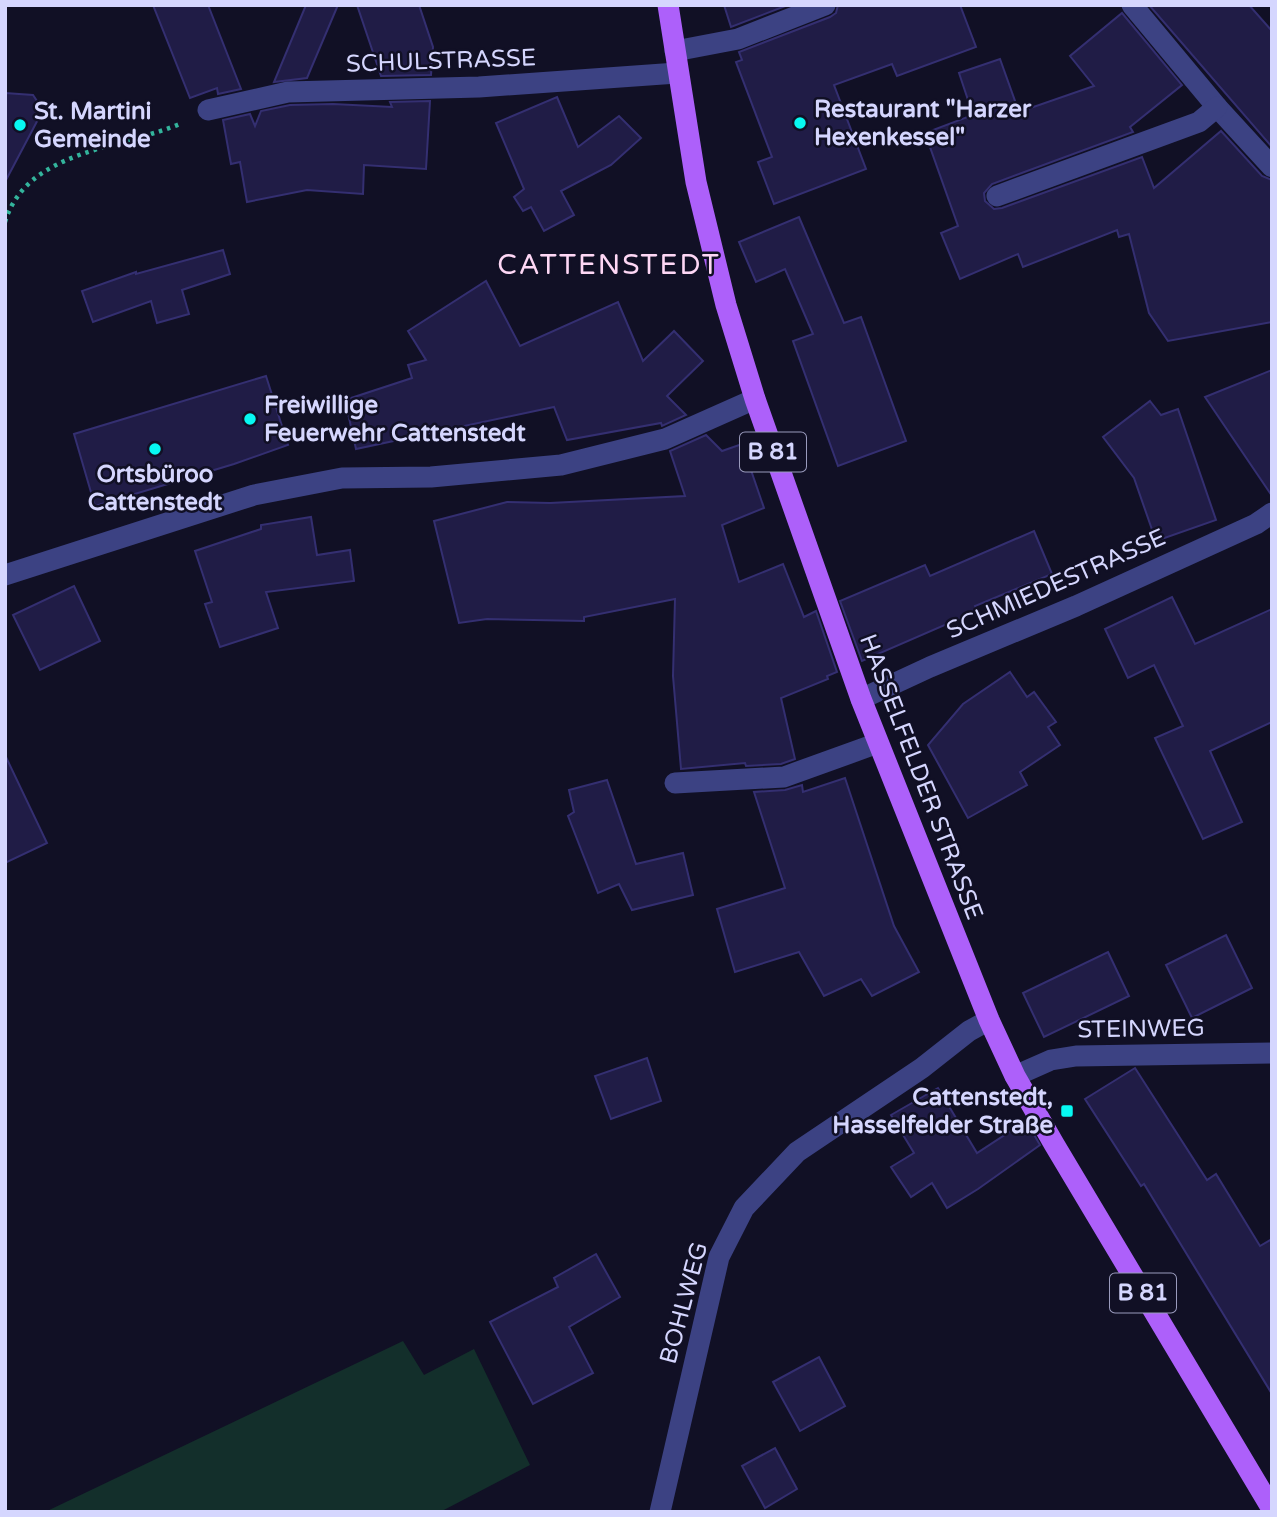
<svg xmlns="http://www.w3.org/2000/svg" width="1277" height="1517" font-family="'Varela Round',sans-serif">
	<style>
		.green { fill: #132f2b }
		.building { fill: #201c46; stroke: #342f71; stroke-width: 2 }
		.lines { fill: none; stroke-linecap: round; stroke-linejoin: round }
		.path { stroke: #33b49c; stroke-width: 4.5; stroke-dasharray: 3.5 5; stroke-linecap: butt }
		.minor { stroke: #3c4283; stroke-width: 21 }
		.major { stroke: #ad60fa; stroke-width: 21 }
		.poi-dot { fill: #07f8f2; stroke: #111025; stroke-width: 2.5 }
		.labels { text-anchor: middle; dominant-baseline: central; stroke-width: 5; stroke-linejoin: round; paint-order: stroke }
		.shield { fill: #111025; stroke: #9a9bbd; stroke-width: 2 }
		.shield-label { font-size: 23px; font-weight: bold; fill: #d5d6fe }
		.street-label { font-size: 24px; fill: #d5d6fe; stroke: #111025 }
		.poi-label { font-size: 24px; font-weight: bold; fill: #d5d6fe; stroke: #111025; text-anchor: start }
		.quarter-label { font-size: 28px; letter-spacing: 2px; fill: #fed7f5; stroke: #111025 }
	</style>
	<rect width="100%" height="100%" fill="#111025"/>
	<polygon class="green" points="403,1341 424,1375 474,1349 530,1465 440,1512 45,1512"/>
	<g class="building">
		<polygon points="153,5 208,5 241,89 218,94 217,88 190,98"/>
		<polygon points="306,5 338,5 307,78 274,82"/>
		<polygon points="357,5 419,5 433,47 431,75 381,76"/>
		<polygon points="724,5 788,5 731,27"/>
		<polygon points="838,5 960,5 976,47 897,76 892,64 834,85 866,169 774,204 758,162 772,157 736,62 742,60 739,52 830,17 836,13"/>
		<polygon points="1149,5 1249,5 1272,31 1272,147"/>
		<polygon points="1122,13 1182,85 1130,127 1133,132 992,184 984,193 985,201 994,209 1002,208 1142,157 1154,188 1221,131 1262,176 1272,180 1272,322 1168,341 1149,313 1129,234 1119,237 1117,230 1023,267 1018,254 960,279 941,233 958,226 925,133 973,115 959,73 1000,59 1019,112 1094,86 1070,56"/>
		<polygon points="5,93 33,95 43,110 5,182"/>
		<polygon points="557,97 578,147 619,116 641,138 611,165 561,191 574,215 544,231 531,207 523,211 514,197 524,189 496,123"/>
		<polygon points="430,101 426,169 364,165 363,194 307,190 247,202 240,162 231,164 223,120 250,114 255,126 261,111 290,105 333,104 392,107 390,102"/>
		<polygon points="799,217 844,323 861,317 906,441 838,466 793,341 813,334 785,269 756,282 739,242"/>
		<polygon points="223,250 230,274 182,290 189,314 157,323 151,301 93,322 82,291 136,272 136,274"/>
		<polygon points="486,281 520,346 618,302 643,361 674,331 703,361 667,396 686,415 662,426 661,423 567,440 554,407 356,449 345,400 412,378 408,365 426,360 408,331"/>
		<polygon points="1272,370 1272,496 1205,397"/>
		<polygon points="266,376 288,445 234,464 95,506 74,434"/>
		<polygon points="1150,401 1161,415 1178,409 1216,520 1156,541 1134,478 1103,437"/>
		<polygon points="706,435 722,451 742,444 764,508 722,525 739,582 783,564 804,617 816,611 837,672 827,676 828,679 781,698 795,759 781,764 746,766 745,763 681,769 673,676 675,599 584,617 584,621 487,619 459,623 434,521 507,502 550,503 685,496 670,451"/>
		<polygon points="311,517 317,555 350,550 354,581 266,592 278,628 220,647 205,604 212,602 195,551 261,529 261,525"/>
		<polygon points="1034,531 1052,574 975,606 977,611 862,661 840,601 925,565 930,576"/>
		<polygon points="74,586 100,641 40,670 13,615"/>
		<polygon points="1172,597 1195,644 1272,609 1272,722 1210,751 1242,822 1203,839 1155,738 1183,726 1154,665 1128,678 1105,629"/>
		<polygon points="1010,672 1027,697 1034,692 1056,722 1048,727 1060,745 1020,772 1027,785 968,818 928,745 963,704"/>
		<polygon points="5,755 47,843 5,863"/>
		<polygon points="845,778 894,926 919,972 872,996 861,979 824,996 799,952 735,972 717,909 785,888 754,792 785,790 802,785 803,792"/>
		<polygon points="607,780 636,864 683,853 693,895 632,910 619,884 598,893 568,816 574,812 569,790"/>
		<polygon points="1226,935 1252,988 1192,1018 1166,965"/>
		<polygon points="1108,952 1129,996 1044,1037 1023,993"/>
		<polygon points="647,1058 661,1101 611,1119 595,1076"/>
		<polygon points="1135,1068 1207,1180 1216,1174 1260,1246 1272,1239 1272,1394 1144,1184 1141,1186 1085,1099"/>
		<polygon points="938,1088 977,1153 1026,1121 1040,1145 978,1189 947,1208 932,1183 911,1197 891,1167 914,1153 891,1115"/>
		<polygon points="596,1254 620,1297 569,1327 593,1373 533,1404 490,1322 558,1287 554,1278"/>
		<polygon points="819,1357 845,1406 800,1431 773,1382"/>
		<polygon points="775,1448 797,1489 765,1508 742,1466"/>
	</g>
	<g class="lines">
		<path class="path" d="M5 222C27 149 123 149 182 123"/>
		<g class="minor">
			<polyline points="1132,5 1217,107 1272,167"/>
			<polyline points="675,51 738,39 825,5"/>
			<polyline points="208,110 288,92 479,87 677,73"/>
			<polyline points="997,196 1199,122 1217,107"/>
			<polyline points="5,575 254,495 342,478 431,477 561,465 665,439 755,399"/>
			<polyline points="861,699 930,667 1076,606 1256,524 1272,513"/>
			<polyline points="675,783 784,777 878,743"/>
			<polyline points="1015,1076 1051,1060 1076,1056 1272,1053"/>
			<polyline points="660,1512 719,1257 744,1208 797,1152 922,1068 969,1031 989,1020"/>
		</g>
		<polyline class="major" points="668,5 696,182 726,305 755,399 861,699 989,1020 1015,1076 1054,1144 1272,1509"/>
	</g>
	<g class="poi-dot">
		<circle cx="800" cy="123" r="7"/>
		<circle cx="20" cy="125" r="7"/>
		<circle cx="250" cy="419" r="7"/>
		<circle cx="155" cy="449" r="7"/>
		<rect x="1060" y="1104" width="14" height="14" rx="3.5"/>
	</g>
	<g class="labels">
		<g class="shield">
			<rect x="740" y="432.5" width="66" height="39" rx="5"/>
			<rect x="1110" y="1273.5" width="66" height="39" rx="5"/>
		</g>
		<g class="shield-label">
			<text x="773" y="452">B 81</text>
			<text x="1143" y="1293">B 81</text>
		</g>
		<g class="street-label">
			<text transform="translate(441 61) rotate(-2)">SCHULSTRASSE</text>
			<text transform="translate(1056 584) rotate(-24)">SCHMIEDESTRASSE</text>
			<text transform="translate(921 777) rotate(69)">HASSELFELDER STRASSE</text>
			<text transform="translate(1141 1029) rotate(-1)">STEINWEG</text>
			<text transform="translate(684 1303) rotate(-75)">BOHLWEG</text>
		</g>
		<g class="poi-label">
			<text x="814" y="109">Restaurant "Harzer<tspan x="814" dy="28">Hexenkessel"</tspan></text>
			<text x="34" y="111">St. Martini<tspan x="34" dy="28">Gemeinde</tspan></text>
			<text x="264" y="405">Freiwillige<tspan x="264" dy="28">Feuerwehr Cattenstedt</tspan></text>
			<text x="155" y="474" text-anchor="middle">Ortsbüroo<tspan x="155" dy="28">Cattenstedt</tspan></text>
			<text x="1053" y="1097" text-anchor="end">Cattenstedt,<tspan x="1053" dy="28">Hasselfelder Straße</tspan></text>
		</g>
		<g class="quarter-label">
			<text x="609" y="265">CATTENSTEDT</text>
		</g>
	</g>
	<rect width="1277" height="1517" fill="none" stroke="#d5d6fe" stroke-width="14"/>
</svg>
